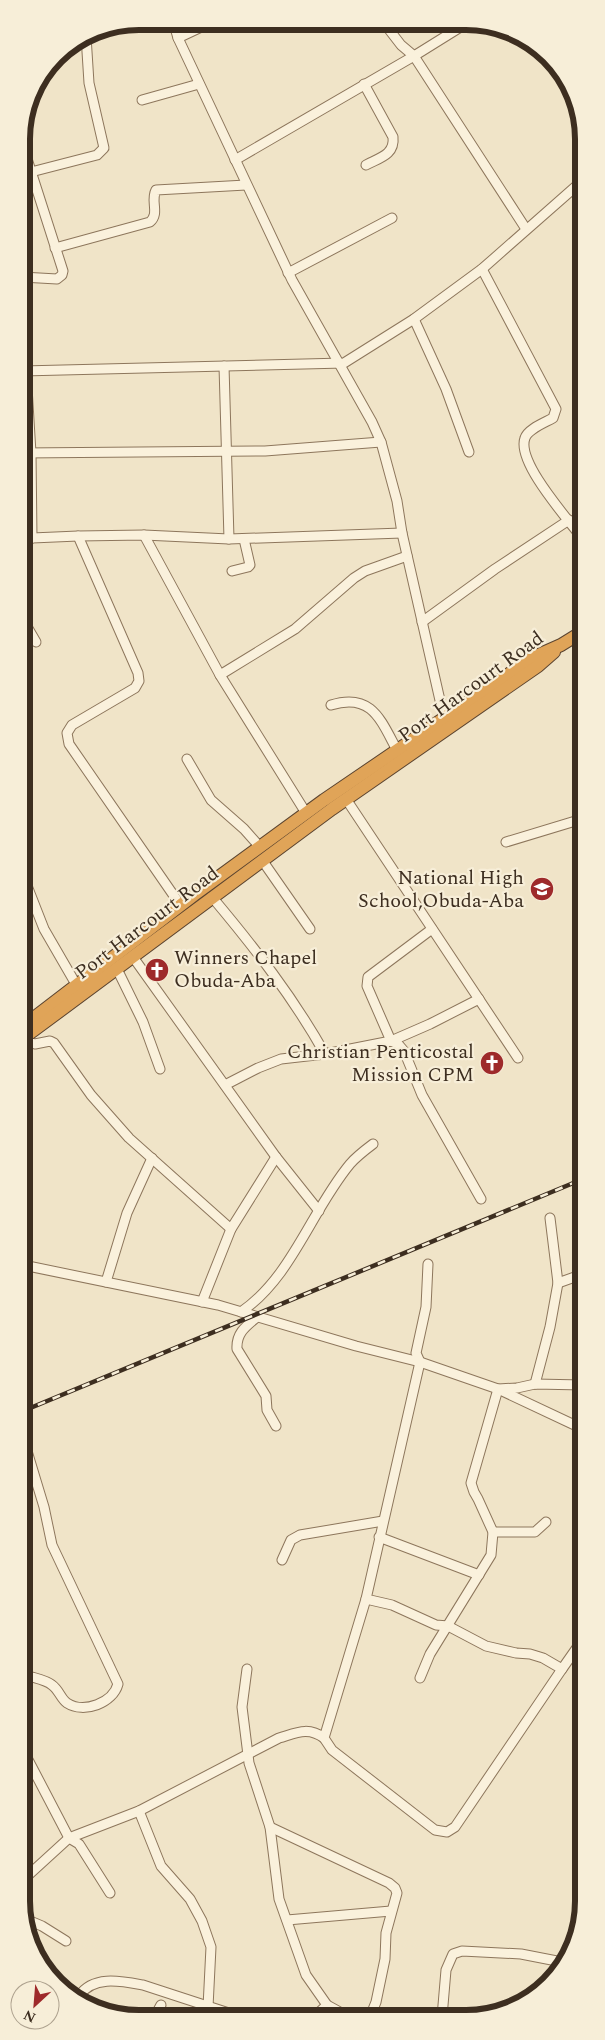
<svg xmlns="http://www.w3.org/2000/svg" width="605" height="2040" font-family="Spectral,serif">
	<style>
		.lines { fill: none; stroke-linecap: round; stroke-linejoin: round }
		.minor-casing { stroke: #8d765c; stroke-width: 11 }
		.highway-casing { stroke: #5b4430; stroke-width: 14 }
		.minor { stroke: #faf1dc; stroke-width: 9 }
		.highway { stroke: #e0a458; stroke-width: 12 }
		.rail-casing { stroke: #3d2e20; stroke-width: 4.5 }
		.rail { stroke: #f7eed8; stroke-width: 2.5; stroke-dasharray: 8; stroke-linecap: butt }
		.labels { text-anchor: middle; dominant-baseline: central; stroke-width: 4.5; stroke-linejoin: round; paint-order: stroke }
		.street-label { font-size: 20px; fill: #3d2e20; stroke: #f7eed8 }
		.poi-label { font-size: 20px; fill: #3d2e20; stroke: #f7eed8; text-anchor: end }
		.rim { fill: none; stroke: #3d2e20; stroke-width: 6 }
	</style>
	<rect width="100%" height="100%" fill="#f0e4c8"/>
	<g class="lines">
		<g class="minor-casing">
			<g id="minor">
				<polyline points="173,21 178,38 292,280 372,422 381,442 397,501 402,533 444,718"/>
				<polyline points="384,23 401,45 414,56 526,229"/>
				<polyline points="178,38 212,22"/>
				<path d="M364 84 393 137C395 155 379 158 366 165"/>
				<polyline points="142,100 199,84"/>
				<polyline points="21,140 63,271 62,275 57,279 22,277"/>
				<polyline points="235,160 414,56 467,23"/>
				<polyline points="31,172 97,155 104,148 89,83 86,36"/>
				<path d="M55 248 150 222C160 213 150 201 156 190L246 185"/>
				<path d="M482 269 556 409 553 418C544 423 528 429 525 438 516 462 568 519 582 538"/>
				<polyline points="288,273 392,218"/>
				<polyline points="414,319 446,389 469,452"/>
				<polyline points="224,366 229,539"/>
				<polyline points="22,371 344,363 414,319 482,269 582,181"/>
				<polyline points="26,371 31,453 32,538 27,538"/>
				<polyline points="22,453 265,451 381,442"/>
				<polyline points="144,535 220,675 306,813"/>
				<polyline points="78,536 138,673 139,681 135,688 72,725 67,733 69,744 181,906"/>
				<polyline points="22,545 32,538 78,536 144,535 229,539 402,533"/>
				<polyline points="232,571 248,567 250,565 244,539"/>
				<polyline points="22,618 36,642"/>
				<polyline points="422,622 495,569 569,520"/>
				<polyline points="576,637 582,646"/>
				<polyline points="220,675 295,629 354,578 365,571 407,556"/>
				<path d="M331 705C372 692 381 721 397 750"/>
				<polyline points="187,759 211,800 244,829 260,847"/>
				<polyline points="346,799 518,1058"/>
				<polyline points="506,842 582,819"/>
				<polyline points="262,860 310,929"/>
				<polyline points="22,873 44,929 77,986"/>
				<path d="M212 897C254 947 293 997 325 1054"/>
				<polyline points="432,929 368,977 367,986 391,1041 398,1044 404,1051 422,1095 481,1199"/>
				<polyline points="133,957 276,1157 319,1211"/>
				<polyline points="117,969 143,1022 160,1069"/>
				<polyline points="24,1038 28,1042 35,1044 50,1041 54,1043 91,1095 129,1138 231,1229"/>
				<polyline points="225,1085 258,1068 281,1059 325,1054 391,1041 430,1024 479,999"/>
				<polyline points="428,1264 426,1307 416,1353 420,1362 366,1599 392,1605 436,1625 448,1626 486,1646 516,1653 530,1654 543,1658 562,1669 583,1639"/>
				<polyline points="23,1265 218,1305 356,1346 420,1362 498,1389 583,1429"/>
				<polyline points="106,1282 127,1213 152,1158"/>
				<polyline points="558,1283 583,1274"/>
				<polyline points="202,1302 231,1229 276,1157"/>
				<path d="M241 1312C292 1277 311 1211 350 1164 356 1157 365 1150 373 1144"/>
				<path d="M257 1317C246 1326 236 1333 237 1349L266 1396 267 1410 276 1426"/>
				<polyline points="535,1384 550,1327 558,1283 550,1218"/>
				<polyline points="493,1532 535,1532 546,1522"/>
				<polyline points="379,1537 479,1575"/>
				<polyline points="282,1560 291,1540 300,1535 383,1521"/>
				<polyline points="366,1599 324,1738 332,1750 435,1830 447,1832 455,1827 562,1669"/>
				<polyline points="247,1669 242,1707 249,1763 270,1827 279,1899 306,1975 327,2005 347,2016"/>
				<path d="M23 1674C32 1678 45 1679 52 1685 59 1690 61 1699 67 1703 84 1714 113 1703 118 1684L52 1545 44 1507 24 1441"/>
				<polyline points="420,1678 430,1654 491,1555 493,1532 478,1499 474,1492 471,1483 498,1389 517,1388 535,1384 583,1385"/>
				<polyline points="23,1750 69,1838 79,1844 110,1893"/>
				<polyline points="139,1811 161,1866 190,1899 202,1921 211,1947 208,2007"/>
				<polyline points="270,1827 389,1883 395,1888 397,1893 386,1933 385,1959 376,2002 370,2017"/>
				<path d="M23 1880 69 1838 139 1811 279 1738C296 1733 308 1726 324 1738"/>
				<polyline points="23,1918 42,1926 66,1941"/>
				<polyline points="287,1920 391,1911"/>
				<path d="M79 1996C93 1975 121 1981 143 1985L238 2016"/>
				<polyline points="155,2016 161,2005"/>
				<polyline points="315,2016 327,2005"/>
				<polyline points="442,2017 446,1970 453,1954 462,1951 521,1954 562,1962"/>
			</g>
		</g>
		<g class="highway-casing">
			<g id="highway">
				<polyline points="22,1027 194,895 324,800 534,657 561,645 582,632"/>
				<polyline points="22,1039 332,809 538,666 554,652"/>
			</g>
		</g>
		<use href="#minor" class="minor"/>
		<use href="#highway" class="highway"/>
		<g class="rail-casing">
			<polyline id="rail" points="23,1411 583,1179"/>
		</g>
		<use href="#rail" class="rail"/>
	</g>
	<defs>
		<g id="school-disc" transform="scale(1.25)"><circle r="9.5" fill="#9e2a2b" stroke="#f7eed8"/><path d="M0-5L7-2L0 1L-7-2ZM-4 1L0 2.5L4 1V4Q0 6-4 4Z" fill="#fff"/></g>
		<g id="church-disc" transform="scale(1.25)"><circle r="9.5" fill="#9e2a2b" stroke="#f7eed8"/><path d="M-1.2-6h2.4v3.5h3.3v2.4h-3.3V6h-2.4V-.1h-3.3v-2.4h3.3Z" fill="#fff"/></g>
	</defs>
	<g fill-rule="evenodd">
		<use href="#school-disc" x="542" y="889"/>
		<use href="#church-disc" x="157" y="970"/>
		<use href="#church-disc" x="492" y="1063"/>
	</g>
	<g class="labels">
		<g class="street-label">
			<text transform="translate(471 687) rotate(-36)">Port Harcourt Road</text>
			<text transform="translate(147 923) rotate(-37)">Port Harcourt Road</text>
		</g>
		<g class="poi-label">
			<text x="524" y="878">National High<tspan x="524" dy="23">School,Obuda-Aba</tspan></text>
			<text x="174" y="958" text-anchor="start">Winners Chapel<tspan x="174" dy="23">Obuda-Aba</tspan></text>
			<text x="474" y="1052">Christian Penticostal<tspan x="474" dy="23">Mission CPM</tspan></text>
		</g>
	</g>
	<path d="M0 0H605V2040H0ZM139 30H466A109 109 0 0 1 575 139V1901A109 109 0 0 1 466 2010H139A109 109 0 0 1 30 1901V139A109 109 0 0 1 139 30Z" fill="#f7eed8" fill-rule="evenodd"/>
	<path class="rim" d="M139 30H466A109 109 0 0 1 575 139V1901A109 109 0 0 1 466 2010H139A109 109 0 0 1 30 1901V139A109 109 0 0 1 139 30Z"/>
	<g transform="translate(35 2005) rotate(206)"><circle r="24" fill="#f7eed8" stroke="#ada18e"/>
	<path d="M0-4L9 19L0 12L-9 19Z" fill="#9e2a2b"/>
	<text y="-8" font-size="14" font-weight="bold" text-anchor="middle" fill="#3d2e20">N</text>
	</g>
</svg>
